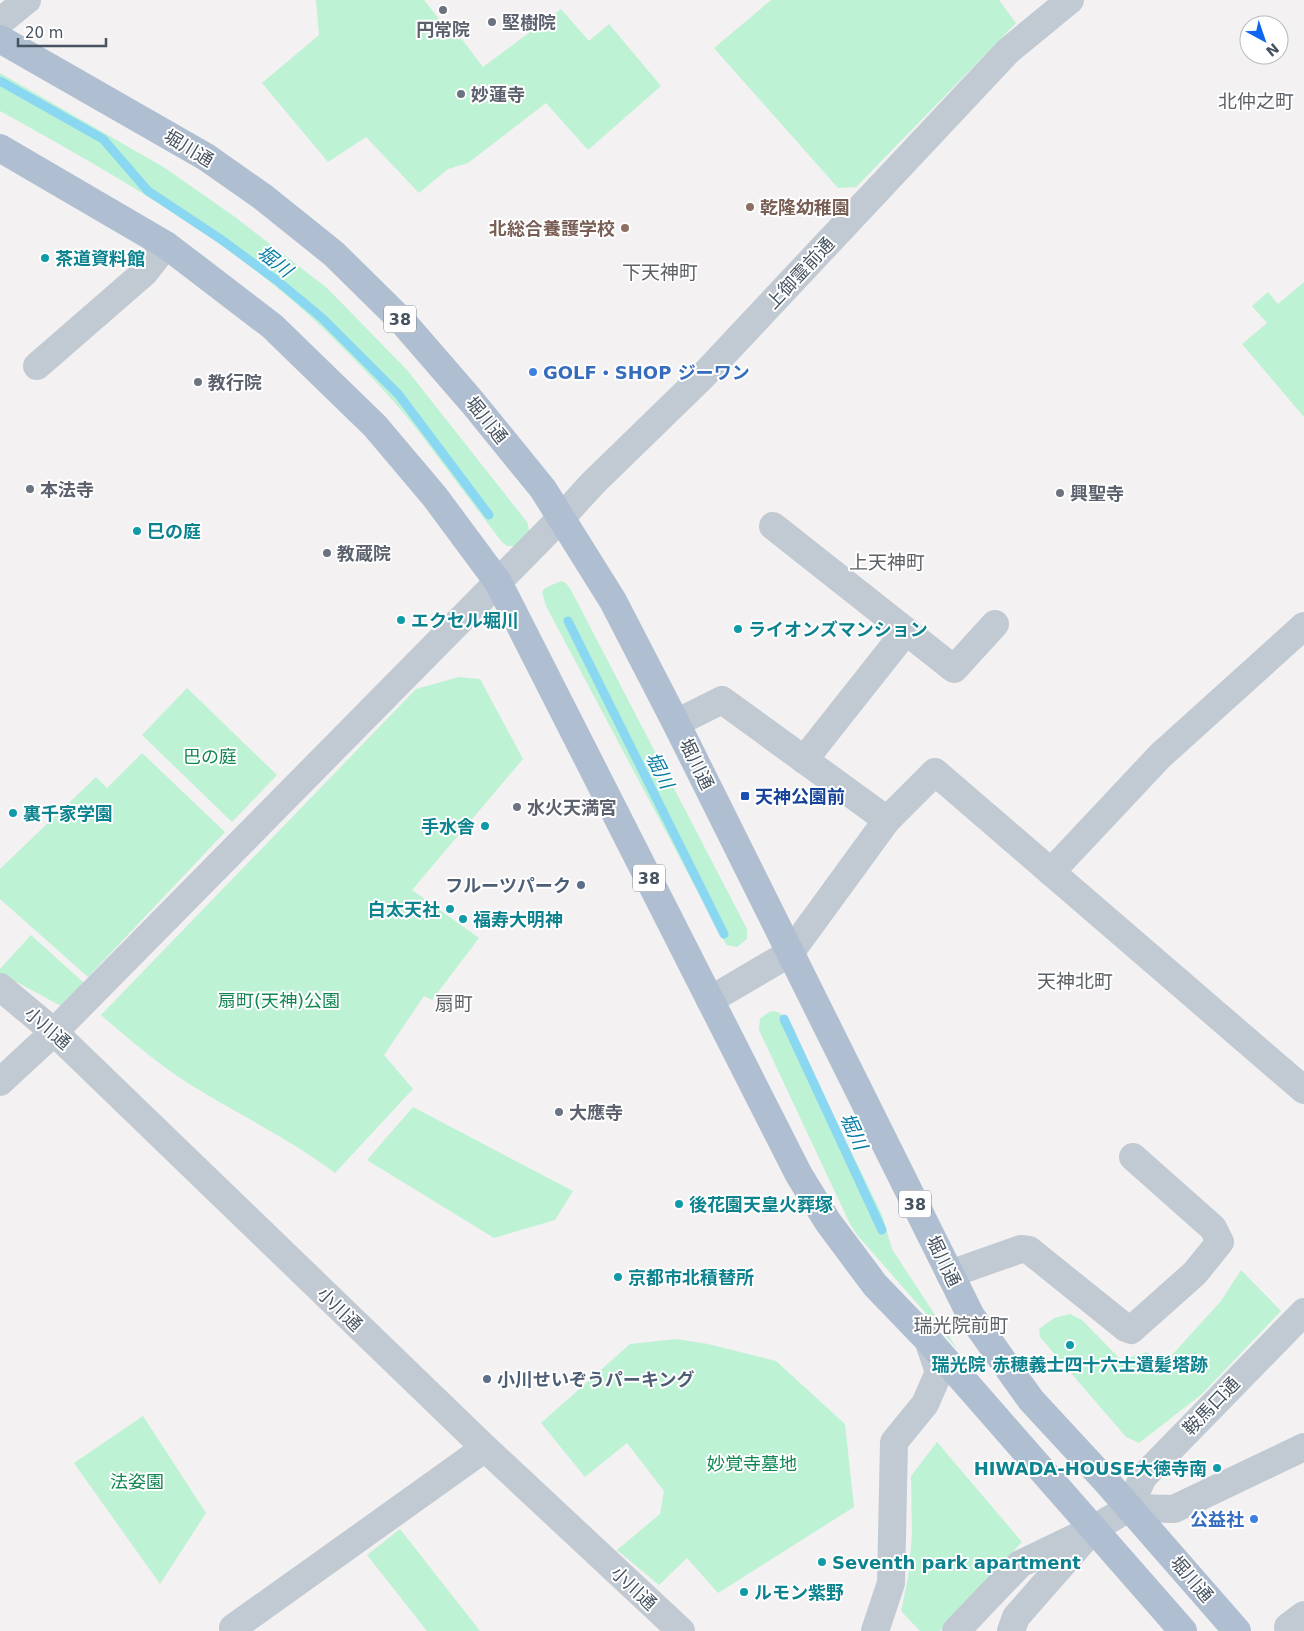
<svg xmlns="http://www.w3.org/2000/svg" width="1304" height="1631" font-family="'DejaVu Sans','Noto Sans JP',sans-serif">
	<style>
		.green { fill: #bef2d4 }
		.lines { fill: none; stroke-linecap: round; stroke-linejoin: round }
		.stream { stroke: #89d7f1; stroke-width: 9 }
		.minor { stroke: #c1cad3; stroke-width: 28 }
		.major { stroke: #afbfd1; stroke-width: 28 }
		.worship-dot { fill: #6b7280; stroke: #fff; stroke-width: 2 }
		.education-dot { fill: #8d6e63; stroke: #fff; stroke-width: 2 }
		.culture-dot { fill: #0f9aa8; stroke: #fff; stroke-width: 2 }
		.shop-dot { fill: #3f7fe0; stroke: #fff; stroke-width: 2 }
		.transit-dot { fill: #1a4fb4; stroke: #fff; stroke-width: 2 }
		.service-dot { fill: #5c6f8a; stroke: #fff; stroke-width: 2 }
		.labels { text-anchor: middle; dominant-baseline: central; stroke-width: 4; stroke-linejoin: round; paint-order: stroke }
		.shield { fill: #fff; stroke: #7e8790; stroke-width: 1 }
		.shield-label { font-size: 16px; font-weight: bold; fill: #475360 }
		.worship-label { font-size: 18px; font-weight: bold; fill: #5b616d; stroke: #fff; text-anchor: start }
		.street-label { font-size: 18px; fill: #475360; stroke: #fff }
		.education-label { font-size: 18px; font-weight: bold; fill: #785e54; stroke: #fff; text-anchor: start }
		.culture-label { font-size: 18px; font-weight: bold; fill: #0d838f; stroke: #fff; text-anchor: start }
		.shop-label { font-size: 18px; font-weight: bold; fill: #366cbe; stroke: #fff; text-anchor: start }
		.park-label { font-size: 18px; fill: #128752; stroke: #fff }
		.transit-label { font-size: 18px; font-weight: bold; fill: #164399; stroke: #fff; text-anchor: start }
		.service-label { font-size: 18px; font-weight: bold; fill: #4e5e75; stroke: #fff; text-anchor: end }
		.neighbourhood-label { font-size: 19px; fill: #5d6166; stroke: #fff }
		.water-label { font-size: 19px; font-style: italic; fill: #057da6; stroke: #fff }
	</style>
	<rect width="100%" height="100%" fill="#f3f1f1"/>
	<g class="green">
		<polygon points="316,0 424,0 443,24 448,21 483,67 561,9 589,41 609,24 661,86 588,150 546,103 468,163 448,169 419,193 366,137 328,162 262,83 319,35"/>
		<polygon points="771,0 999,0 1016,23 856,187 838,188 714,48"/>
		<path d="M0 73 165 168 235 217 327 288 407 370 527 522 530 534 516 546H507L501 541C472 503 444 464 415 427 389 394 359 364 330 335 237 243 113 174 0 111Z"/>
		<polygon points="1304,282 1304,417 1242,344 1267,323 1252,306 1268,292 1278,304"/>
		<polygon points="561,581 566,583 572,592 747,929 747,939 737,947 727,945 724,941 546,606 542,592 545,588"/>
		<path d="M459 677 480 679 523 759 412 890 479 938 432 1000 424 996 384 1055 413 1089 335 1173C290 1139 239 1115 191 1085 159 1065 130 1040 101 1015L416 689Z"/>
		<polygon points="187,688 277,775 232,822 142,735"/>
		<polygon points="142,753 225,832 88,977 0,899 0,869 96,777 107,788"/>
		<polygon points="31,935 84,983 61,1006 0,973 0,969"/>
		<polygon points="774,1011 780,1013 788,1022 882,1215 892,1249 958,1350 858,1236 850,1224 759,1030 760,1019 769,1012"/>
		<polygon points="413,1107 573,1191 555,1220 494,1238 367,1160"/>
		<polygon points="1241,1270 1281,1311 1202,1394 1139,1443 1126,1437 1040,1337 1039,1329 1054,1318 1070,1314 1082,1320 1121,1360 1147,1352 1162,1366 1221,1301"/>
		<polygon points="676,1339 708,1344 776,1361 845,1424 854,1507 718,1593 687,1558 659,1585 617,1550 660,1514 664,1491 627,1443 585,1477 541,1423 630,1344"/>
		<polygon points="143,1416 206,1513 160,1584 74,1463"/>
		<polygon points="937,1442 1022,1542 940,1631 920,1631 901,1611 908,1578 912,1535 911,1476"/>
		<polygon points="400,1529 480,1631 427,1631 367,1555"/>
	</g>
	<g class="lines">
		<g class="stream">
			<polyline points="0,81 103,139 148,191 222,240 280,283 322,318 399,395 489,515"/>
			<polyline points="568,621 724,934"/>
			<polyline points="784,1019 882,1230"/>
		</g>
		<g class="minor">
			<polyline points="0,22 27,0"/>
			<polyline points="37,366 144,273 166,245"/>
			<polyline points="773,526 954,669 995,624"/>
			<polyline points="676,723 722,700 887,820"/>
			<polyline points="804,760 906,631"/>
			<polyline points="1051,872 1160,756 1304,626"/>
			<polyline points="0,987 54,1032 485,1448 681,1631"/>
			<polyline points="710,1000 790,953 887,820 935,772 1304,1090"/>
			<polyline points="0,1082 54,1032 562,517 593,483 702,377 1008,51 1070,0"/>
			<polyline points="950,1274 1021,1249 1029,1250 1126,1328 1131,1330 1195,1273 1220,1242 1213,1228 1133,1157"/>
			<polyline points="1129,1508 1143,1477 1304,1312"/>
			<polyline points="1288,1627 1304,1615"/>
			<polyline points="235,1631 233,1628 485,1448"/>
			<polyline points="875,1631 891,1583 894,1442 925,1404 939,1372 928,1340"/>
			<polyline points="956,1631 1020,1564 1093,1529 1129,1508 1174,1509 1304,1447"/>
			<polyline points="1011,1631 1016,1617 1087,1536"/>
		</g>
		<g class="major">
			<polyline points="0,39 206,157 263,197 334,254 402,321 473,403 543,489 613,601 676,723 971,1316 1031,1400 1106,1481 1237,1631"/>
			<polyline points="0,148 166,245 272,326 375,426 435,497 498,582 799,1175 828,1222 875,1285 928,1340 1183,1631"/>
		</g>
	</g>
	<g class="worship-dot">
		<circle cx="443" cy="10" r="5"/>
		<circle cx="492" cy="22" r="5"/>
		<circle cx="461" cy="94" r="5"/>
		<circle cx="198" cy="382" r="5"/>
		<circle cx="30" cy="489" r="5"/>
		<circle cx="1060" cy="493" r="5"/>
		<circle cx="327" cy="553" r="5"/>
		<circle cx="517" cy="807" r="5"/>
		<circle cx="559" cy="1112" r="5"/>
	</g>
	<g class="education-dot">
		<circle cx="750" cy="207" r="5"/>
		<circle cx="625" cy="228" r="5"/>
	</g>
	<g class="culture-dot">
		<circle cx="45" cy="258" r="5"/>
		<circle cx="137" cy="531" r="5"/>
		<circle cx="401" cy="620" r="5"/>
		<circle cx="738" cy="629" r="5"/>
		<circle cx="13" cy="813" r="5"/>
		<circle cx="485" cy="826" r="5"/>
		<circle cx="450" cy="909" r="5"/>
		<circle cx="463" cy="919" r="5"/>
		<circle cx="679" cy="1204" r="5"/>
		<circle cx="618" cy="1277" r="5"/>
		<circle cx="1070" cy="1345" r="5"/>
		<circle cx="1217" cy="1468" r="5"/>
		<circle cx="822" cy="1562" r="5"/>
		<circle cx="744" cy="1592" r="5"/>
	</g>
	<g class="shop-dot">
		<circle cx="533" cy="372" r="5"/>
		<circle cx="1254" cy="1519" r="5"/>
	</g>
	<rect class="transit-dot" x="740" y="791" width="10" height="10" rx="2.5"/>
	<g class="service-dot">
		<circle cx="581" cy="885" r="5"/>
		<circle cx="487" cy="1379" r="5"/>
	</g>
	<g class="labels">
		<g class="shield">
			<rect x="384" y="305.5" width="32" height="27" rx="4"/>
			<rect x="633" y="864.5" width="32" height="27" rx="4"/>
			<rect x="899" y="1190.5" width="32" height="27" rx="4"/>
		</g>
		<g class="shield-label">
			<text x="400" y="319">38</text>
			<text x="649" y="878">38</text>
			<text x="915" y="1204">38</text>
		</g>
		<g class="worship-label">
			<text x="502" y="22">堅樹院</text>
			<text x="443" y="29" text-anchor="middle">円常院</text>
			<text x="471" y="94">妙蓮寺</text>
			<text x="208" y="382">教行院</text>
			<text x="40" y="489">本法寺</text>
			<text x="1070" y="493">興聖寺</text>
			<text x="337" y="553">教蔵院</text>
			<text x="527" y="807">水火天満宮</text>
			<text x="569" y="1112">大應寺</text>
		</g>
		<g class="street-label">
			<text transform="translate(189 148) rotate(31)">堀川通</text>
			<text transform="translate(800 273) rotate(-47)">上御霊前通</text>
			<text transform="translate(487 420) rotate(51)">堀川通</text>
			<text transform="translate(697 764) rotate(64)">堀川通</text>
			<text transform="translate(48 1028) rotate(41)">小川通</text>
			<text transform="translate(944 1261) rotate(64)">堀川通</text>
			<text transform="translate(340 1309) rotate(44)">小川通</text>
			<text transform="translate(1211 1406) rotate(-46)">鞍馬口通</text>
			<text transform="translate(1192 1579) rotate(49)">堀川通</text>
			<text transform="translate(634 1588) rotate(43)">小川通</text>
		</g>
		<g class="education-label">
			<text x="760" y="207">乾隆幼稚園</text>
			<text x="615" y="228" text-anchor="end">北総合養護学校</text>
		</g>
		<g class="culture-label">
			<text x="55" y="258">茶道資料館</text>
			<text x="147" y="531">巳の庭</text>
			<text x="411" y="620">エクセル堀川</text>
			<text x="748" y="629">ライオンズマンション</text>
			<text x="23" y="813">裏千家学園</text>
			<text x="475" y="826" text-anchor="end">手水舎</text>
			<text x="440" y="909" text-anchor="end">白太天社</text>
			<text x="473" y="919">福寿大明神</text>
			<text x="689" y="1204">後花園天皇火葬塚</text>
			<text x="628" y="1277">京都市北積替所</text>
			<text x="1070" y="1364" text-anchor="middle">瑞光院 赤穂義士四十六士遺髪塔跡</text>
			<text x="1207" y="1468" text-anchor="end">HIWADA-HOUSE大徳寺南</text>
			<text x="832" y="1562">Seventh park apartment</text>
			<text x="754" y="1592">ルモン紫野</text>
		</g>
		<g class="shop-label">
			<text x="543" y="372">GOLF・SHOP ジーワン</text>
			<text x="1244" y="1519" text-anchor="end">公益社</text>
		</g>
		<g class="park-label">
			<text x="210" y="756">巴の庭</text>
			<text x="279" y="1000">扇町(天神)公園</text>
			<text x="752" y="1463">妙覚寺墓地</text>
			<text x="137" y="1481">法姿園</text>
		</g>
		<g class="transit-label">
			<text x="755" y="796">天神公園前</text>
		</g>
		<g class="service-label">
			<text x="571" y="885">フルーツパーク</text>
			<text x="497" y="1379" text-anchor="start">小川せいぞうパーキング</text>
		</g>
		<g class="neighbourhood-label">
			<text x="1256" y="101">北仲之町</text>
			<text x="660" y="272">下天神町</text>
			<text x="887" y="562">上天神町</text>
			<text x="1075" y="981">天神北町</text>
			<text x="454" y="1003">扇町</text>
			<text x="961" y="1325">瑞光院前町</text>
		</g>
		<g class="water-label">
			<text transform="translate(275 261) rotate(38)">堀川</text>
			<text transform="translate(660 770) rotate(63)">堀川</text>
			<text transform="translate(854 1131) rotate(65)">堀川</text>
		</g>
	</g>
	<g transform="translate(1264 40) rotate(140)"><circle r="24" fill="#ffffff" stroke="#b5babf"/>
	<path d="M0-4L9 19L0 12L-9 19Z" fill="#0f67ef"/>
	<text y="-8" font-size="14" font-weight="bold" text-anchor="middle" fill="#475360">N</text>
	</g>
	<path d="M18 38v8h88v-8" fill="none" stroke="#475360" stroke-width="2.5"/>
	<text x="25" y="38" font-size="15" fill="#475360" stroke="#ffffff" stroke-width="4" paint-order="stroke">20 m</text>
</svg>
